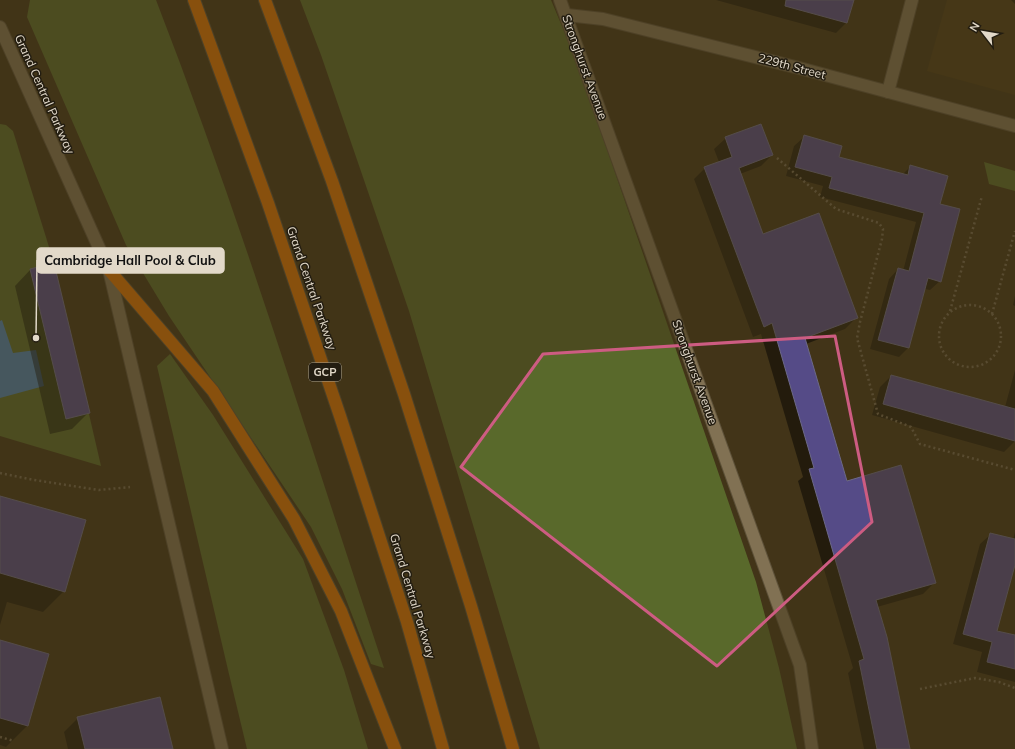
<svg xmlns="http://www.w3.org/2000/svg" width="1015" height="749" font-family="Mulish,sans-serif">
	<style>
		.built { fill: #4c3b17 }
		.green { fill: #59692b }
		.water { fill: #4c81b3 }
		.shadow { fill: #0007 }
		.building { fill: #554b87; stroke: #6c6987 }
		.lines { fill: none; stroke-linecap: round; stroke-linejoin: round }
		.minor-casing { stroke: #5d5139; stroke-width: 14 }
		.motorway-casing { stroke: #5d5139; stroke-width: 14 }
		.path { stroke: #74674f; stroke-width: 2.5; stroke-dasharray: 2 3; stroke-linecap: butt }
		.minor { stroke: #817153; stroke-width: 12 }
		.motorway { stroke: #dd7100; stroke-width: 12 }
		.marked { fill: none; stroke: #cd5c82; stroke-width: 3; stroke-linejoin: round }
		.labels { text-anchor: middle; dominant-baseline: central; stroke-width: 3; stroke-linejoin: round; paint-order: stroke }
		.shield { fill: #231d11; stroke: #a9a192; stroke-width: 1 }
		.shield-label { font-size: 11px; font-weight: bold; fill: #e2d9c9 }
		.street-label { font-size: 12px; fill: #e2d9c9; stroke: #231d11 }
		.leader { fill: none; stroke: #e2d9c9; stroke-width: 1.5 }
		.callout-dot { fill: #e2d9c9; stroke: #231d11; stroke-width: 1.5 }
		.callout { fill: #e2d9c9; stroke: #e2d9c9; stroke-width: 1.5 }
		.callout-label { font-size: 13px; text-anchor: middle; font-weight: bold; fill: #111 }
	</style>
	<rect width="100%" height="100%" fill="#423418"/>
	<polygon class="built" points="947,0 1015,0 1015,95 927,71"/>
	<g class="green">
		<path d="M30 0H156C241 219 310 445 384 668L371 664 342 589 311 527 169 316 126 245 27 17Z"/>
		<polygon points="300,0 551,0 577,62 756,582 779,668 797,749 540,749 409,311 321,55"/>
		<polygon points="0,124 6,125 13,131 54,263 101,466 0,436"/>
		<polygon points="984,162 1015,171 1015,191 989,184"/>
		<polygon points="170,354 213,415 303,559 344,670 368,749 247,749 229,674 157,366"/>
	</g>
	<polygon class="water" points="2,320 13,353 36,350 44,386 0,398 0,321"/>
	<g class="shadow">
		<polygon points="716,0 853,0 846,23 836,33"/>
		<polygon points="1011,0 1015,0 1015,4"/>
		<polygon points="804,137 837,158 902,175 910,167 939,204 940,281 930,290 925,289 908,348 899,357 870,349 889,279 898,269 903,271 916,222 820,197 823,186 786,176 794,146"/>
		<polygon points="726,138 772,155 761,166 740,174 763,235 856,318 845,329 806,344 847,482 935,582 923,594 877,607 909,749 864,749 848,673 853,668 798,481 803,477 761,334 753,337 694,179 705,168 719,162 714,149"/>
		<polygon points="31,269 88,413 72,429 50,434 15,286"/>
		<polygon points="1015,296 1015,306 1013,305"/>
		<polygon points="1015,370 1015,441 1004,452 872,415 880,387 891,376 1005,407"/>
		<polygon points="0,497 64,591 43,612 7,602 0,625"/>
		<polygon points="1015,532 1015,565 1014,565 996,630 1015,636 1015,682 977,672 982,652 953,644 980,544 991,534 1013,540"/>
		<polygon points="0,641 48,655 27,726 6,747 0,745"/>
		<polygon points="78,718 172,749 68,749 64,732"/>
	</g>
	<g class="building">
		<polygon points="786,0 854,0 847,23 785,6"/>
		<polygon points="761,124 773,155 739,168 763,234 819,213 858,318 805,338 847,481 901,465 936,583 876,600 887,637 910,749 877,749 859,661 864,659 809,469 814,468 772,323 764,327 704,167 732,157 725,137"/>
		<polygon points="804,135 842,146 839,157 908,175 910,165 948,176 940,204 960,209 941,282 928,278 909,348 878,340 898,268 909,271 924,213 829,188 832,177 795,167"/>
		<polygon points="54,263 90,413 66,419 30,269"/>
		<polygon points="891,375 1015,409 1015,441 883,404"/>
		<polygon points="0,496 86,520 65,592 0,573"/>
		<polygon points="990,533 1015,539 1015,565 997,631 1015,635 1015,669 987,662 992,642 963,634"/>
		<polygon points="0,640 49,654 28,726 0,718"/>
		<polygon points="160,697 173,749 85,749 77,717"/>
	</g>
	<g class="lines">
		<g class="minor-casing">
			<g id="minor">
				<polyline points="560,0 800,665 812,749"/>
				<polyline points="567,15 603,19 803,69 1015,126"/>
				<polyline points="0,27 109,270 222,749"/>
				<polyline points="888,92 912,0"/>
			</g>
		</g>
		<g class="motorway-casing">
			<g id="motorway">
				<polyline points="194,0 268,203 340,416 407,622 443,749"/>
				<polyline points="265,0 332,181 404,394 471,606 513,749"/>
				<polyline points="109,270 213,391 294,519 341,611 395,749"/>
			</g>
		</g>
		<g class="path">
			<polyline points="777,158 836,209 879,223 883,229 882,239 860,322 857,338 878,414 911,427 920,444 1015,470"/>
			<circle cx="970" cy="336" r="31"/>
			<polyline points="950,311 982,196"/>
			<polyline points="992,314 1015,231"/>
			<polyline points="0,473 34,480 99,490 130,487"/>
			<polyline points="920,689 975,678 999,682 1015,688"/>
			<polyline points="0,737 14,741"/>
		</g>
		<use href="#minor" class="minor"/>
		<use href="#motorway" class="motorway"/>
	</g>
	<path d="M0 0H1015V749H0ZM835 336 872 522 717 666 461 467 543 354Z" fill="#423418" fill-opacity=".55" fill-rule="evenodd"/>
	<path class="marked" d="M835 336 872 522 717 666 461 467 543 354Z"/>
	<g class="labels">
		<rect class="shield" x="309" y="363" width="32" height="18" rx="3"/>
		<g class="shield-label">
			<text x="325" y="372">GCP</text>
		</g>
		<g class="street-label">
			<text transform="translate(792 66) rotate(15)">229th Street</text>
			<text transform="translate(585 67) rotate(70)">Stronghurst Avenue</text>
			<text transform="translate(45 94) rotate(66)">Grand Central Parkway</text>
			<text transform="translate(312 288) rotate(71)">Grand Central Parkway</text>
			<text transform="translate(695 372) rotate(70)">Stronghurst Avenue</text>
			<text transform="translate(413 596) rotate(73)">Grand Central Parkway</text>
		</g>
	</g>
	<path class="leader" d="M36 338L37 260"/>
	<circle class="callout-dot" cx="36" cy="338" r="4"/>
	<rect class="callout" x="37" y="248" width="187" height="25" rx="4"/>
	<g class="callout-label">
		<text x="130" y="265">Cambridge Hall Pool &amp; Club</text>
	</g>
	<g transform="translate(983 32) rotate(301)" stroke="#231d11" stroke-width="3" paint-order="stroke">
	<path d="M0-3L7 15L0 10L-7 15Z" fill="#e2d9c9"/>
	<text y="-6" font-size="11" font-weight="bold" text-anchor="middle" fill="#e2d9c9">N</text>
	</g>
</svg>
